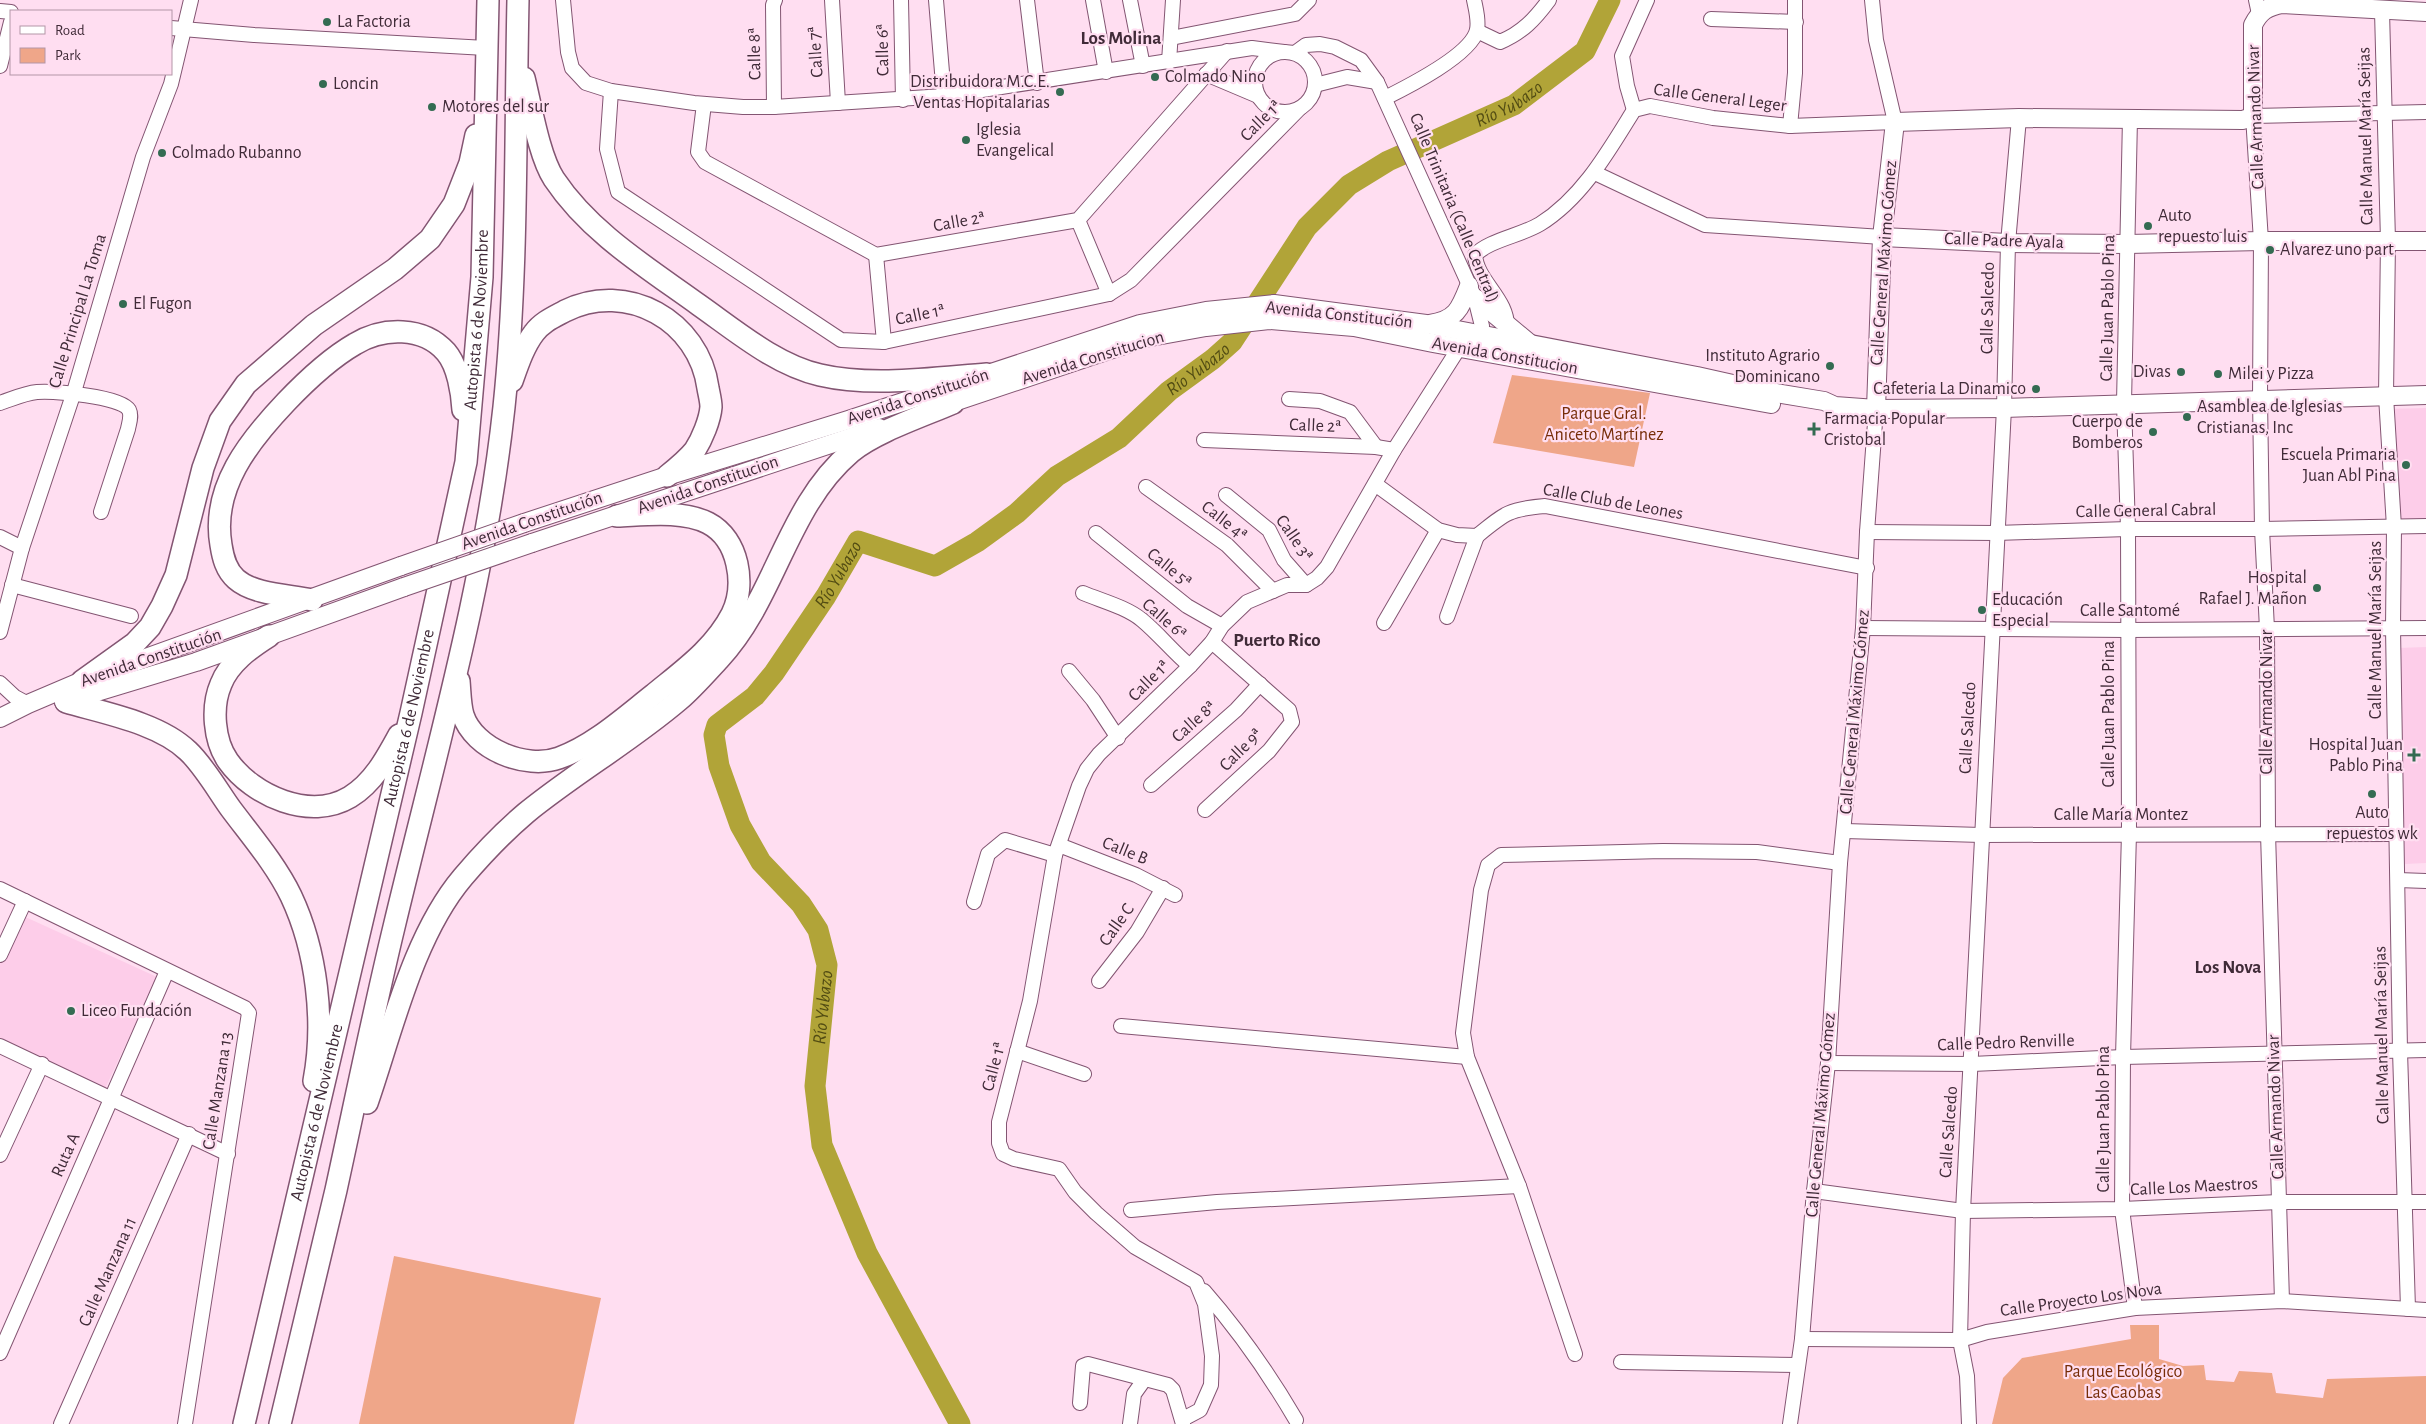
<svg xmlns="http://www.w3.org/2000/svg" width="2426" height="1424" font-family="'Alegreya Sans',sans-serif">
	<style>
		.built { fill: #fdcde9 }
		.green { fill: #efa689 }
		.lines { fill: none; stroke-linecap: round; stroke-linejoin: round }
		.river { stroke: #b1a438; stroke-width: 21 }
		.minor-casing { stroke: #835572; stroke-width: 16 }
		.major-casing { stroke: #835572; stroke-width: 20 }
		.highway-casing { stroke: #835572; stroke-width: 24 }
		.minor { stroke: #fff; stroke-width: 14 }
		.major { stroke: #fff; stroke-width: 18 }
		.highway { stroke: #fff; stroke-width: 21 }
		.major-bridge-casing { stroke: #835572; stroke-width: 20; stroke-linecap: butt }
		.major-bridge { stroke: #fff; stroke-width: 18 }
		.poi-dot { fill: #346b52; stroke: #ffdef1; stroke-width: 2 }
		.labels { text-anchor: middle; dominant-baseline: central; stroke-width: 4.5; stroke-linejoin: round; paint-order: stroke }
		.poi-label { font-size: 18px; fill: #402b38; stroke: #ffdef1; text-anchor: start }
		.street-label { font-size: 18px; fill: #402b38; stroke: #ffdef1 }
		.park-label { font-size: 18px; fill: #772d08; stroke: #ffdef1 }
		.neighbourhood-label { font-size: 19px; font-weight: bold; fill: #402b38; stroke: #ffdef1 }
		.water-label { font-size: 19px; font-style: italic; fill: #524c13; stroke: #ffdef1 }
	</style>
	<rect width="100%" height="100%" fill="#ffdef1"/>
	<g class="built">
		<polygon points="2426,408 2426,521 2388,522 2385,409"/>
		<polygon points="2426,647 2426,863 2405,864 2398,648"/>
		<polygon points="21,915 157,977 104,1091 0,1044 0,960"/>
	</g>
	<g class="green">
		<polygon points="1512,375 1650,393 1634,467 1493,443"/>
		<polygon points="394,1256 601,1298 574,1424 359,1424"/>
		<polygon points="2130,1325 2159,1325 2159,1359 2183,1366 2204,1365 2206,1380 2234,1382 2239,1371 2272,1373 2276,1393 2323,1398 2327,1379 2426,1376 2426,1424 1992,1424 2003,1378 2022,1358 2131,1339"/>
	</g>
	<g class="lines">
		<path class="river" id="s1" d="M960 1424 867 1253 822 1145 815 1086 827 965 818 930 801 904 761 862 740 825 719 766 714 735 717 725 755 696 774 673 826 596 858 541 935 566 977 542 1017 513 1057 476 1119 438 1169 391 1213 359 1232 342 1307 227 1349 185 1388 161 1514 105 1585 51 1610 0"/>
		<g class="minor-casing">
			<g id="minor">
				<polyline points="563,0 568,52 572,68 586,83 611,91 694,103 743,107 774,107 944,96 1252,48 1284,52"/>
				<polyline points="832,0 838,103"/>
				<polyline points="901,0 903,100"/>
				<polyline points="936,0 944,96"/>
				<polyline points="1027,0 1037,83"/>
				<polyline points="1093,0 1106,72"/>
				<polyline points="1130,0 1143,66"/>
				<polyline points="2256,0 2259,14"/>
				<polyline points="0,11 11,12"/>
				<polyline points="2382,11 2388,241 2386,396 2394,527 2393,628 2400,1051 2408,1309"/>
				<polyline points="1711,19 1796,22"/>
				<polyline points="171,28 254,35 486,48"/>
				<path d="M1477 31 1500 42C1522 33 1535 19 1549 0"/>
				<polyline points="1171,38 1295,14 1309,0"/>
				<circle cx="1285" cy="82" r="30"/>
				<polyline points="1295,53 1306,45 1320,44 1335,47 1361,60 1377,82 1475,298 1482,326 1479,344"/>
				<polyline points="1169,62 1173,0"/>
				<polyline points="0,66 11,22"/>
				<polyline points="1206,74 1258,96"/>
				<polyline points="1315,85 1347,77 1377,82"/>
				<polyline points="611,91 607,149 618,192 841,340 884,342 1109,294 1131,280 1299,109"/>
				<path d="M1385 98C1407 87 1471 55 1477 30 1479 20 1476 10 1474 0"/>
				<polyline points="704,104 698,152 705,162 876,255 1078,220 1227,51"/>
				<polyline points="774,107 773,5 775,0"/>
				<polyline points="1634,110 1627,86 1622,56 1647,0"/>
				<polyline points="2130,118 2124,403 2128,529 2129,833 2123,1057 2122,1209 2135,1308"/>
				<polyline points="1790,126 1795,73 1795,0"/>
				<polyline points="1595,173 1705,225 1882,237"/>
				<polyline points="1078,220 1109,294"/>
				<polyline points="876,255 884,342"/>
				<path d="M1507 329C1509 299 1477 282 1475 255 1489 240 1520 236 1540 224 1582 198 1608 152 1634 110L1650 106 1713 118 1790 126 1895 122 1876 40 1872 0"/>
				<polyline points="1289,399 1320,401 1350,412 1376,447"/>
				<path d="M0 403C12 399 25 393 37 392 53 391 121 396 129 410 132 416 129 423 128 429L101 512"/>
				<polyline points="1204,440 1376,447 1394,450"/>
				<path d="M1375 484 1438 530 1457 535 1477 536C1505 513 1509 509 1545 506L1867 568"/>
				<polyline points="1146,487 1227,545 1273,591"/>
				<polyline points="1226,495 1269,530 1284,560 1306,585"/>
				<polyline points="1867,532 1996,533 2128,529 2262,529 2426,526"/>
				<polyline points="1096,533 1187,606 1222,626"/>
				<polyline points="0,537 22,548"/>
				<polyline points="12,585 131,616"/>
				<path d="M1083 593C1102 601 1126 607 1142 620 1159 634 1173 652 1190 666"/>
				<polyline points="1447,617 1477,536"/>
				<polyline points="1384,623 1438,530"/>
				<polyline points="1863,628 2127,630 2426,628"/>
				<polyline points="0,632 22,548 74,392 143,157 171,84 191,0"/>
				<polyline points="1069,671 1093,700 1118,738"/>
				<polyline points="0,683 15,697 28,704"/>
				<polyline points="1151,785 1236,710 1260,684"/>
				<polyline points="1205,810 1269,751 1292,722 1289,710 1212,642"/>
				<polyline points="1845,831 1981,835 2397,834"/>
				<polyline points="1059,845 1136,875 1175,895"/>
				<polyline points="2398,880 2426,881"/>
				<polyline points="0,889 245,1008 249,1013 185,1424"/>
				<polyline points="974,902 988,854 1005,840 1055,855"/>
				<polyline points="0,955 25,901"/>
				<polyline points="1099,981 1137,932 1163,888"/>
				<polyline points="1121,1026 1467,1057"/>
				<polyline points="0,1046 228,1154"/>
				<polyline points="1017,1051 1084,1074"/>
				<polyline points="1828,1063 1972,1064 2123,1057 2426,1050"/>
				<polyline points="0,1155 42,1064"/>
				<polyline points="1814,1191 1963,1211 2122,1209 2279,1202 2426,1202"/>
				<polyline points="1131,1210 1217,1202 1519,1186"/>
				<path d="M1204 1291C1239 1331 1269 1374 1296 1420"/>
				<polyline points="2282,1301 2268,833 2267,629 2262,529 2260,399 2261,241 2253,116 2426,112"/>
				<polyline points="1802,1339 1960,1340 1987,1332 2135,1308 2282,1301 2426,1310"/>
				<polyline points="0,1353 167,971"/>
				<polyline points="1575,1354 1519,1186 1467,1057 1463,1033 1481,890 1488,865 1501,855 1663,851 1757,852 1840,863"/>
				<polyline points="1621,1362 1798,1365"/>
				<polyline points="1080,1403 1083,1366 1088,1364 1168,1385 1173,1390 1183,1424"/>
				<polyline points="1183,1419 1200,1410 1211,1385 1212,1356 1205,1304 1196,1282 1135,1247 1096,1213 1075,1192 1059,1169 1014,1159 1003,1154 999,1143 999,1122 1030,1001 1055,855 1079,786 1087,769 1099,754 1190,666 1212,642 1222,626 1247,602 1287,585 1306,585 1317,578 1327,567 1394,450 1459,348"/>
				<polyline points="61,1424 189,1134"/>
				<polyline points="1130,1424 1134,1394 1144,1380"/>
				<polyline points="1790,1424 1802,1339 1814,1191 1828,1063 1840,863 1863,628 1867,532 1876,409"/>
				<polyline points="1969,1424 1967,1376 1960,1340 1963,1211 2004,408 2008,243 2019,118"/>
			</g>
		</g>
		<g class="major-casing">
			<g id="major">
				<polyline points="1882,237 2008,243 2128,244 2261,241 2426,241"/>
				<polyline points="1475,298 1529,343"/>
				<path d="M1430 324C1456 320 1460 309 1469 286"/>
				<polyline points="942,406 1145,338 1206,327 1269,320 1354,327 1433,343 1771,404"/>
				<path d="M1876 409 1882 237 1895 122 2019 118 2243 120 2253 116V25C2260 11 2267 7 2282 4L2426 12"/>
				<polyline points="524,523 667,476 848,420 1140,324 1206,311 1274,304 1426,324 1697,376 1764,391 1824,401 1835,406 1876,409 2004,408 2426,395"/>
				<polyline points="532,543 879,428"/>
				<polyline points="64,702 196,662 404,587"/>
				<polyline points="0,718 28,704 82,681 401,566"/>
			</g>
		</g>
		<g class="highway-casing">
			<g id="highway">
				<path d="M524 78C531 106 539 156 554 179 590 233 648 268 699 305 736 331 776 365 820 375 871 387 935 378 987 374"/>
				<path d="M512 381C518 364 524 346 534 333 542 322 554 317 565 311 627 280 699 321 708 388 709 394 711 401 711 407 710 420 702 439 695 450 687 460 677 468 667 476"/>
				<path d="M312 600C289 595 254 595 236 579 226 570 223 558 221 545 211 488 249 441 286 402 307 380 329 359 355 344 383 327 423 326 446 352 458 366 462 393 463 410"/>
				<path d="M269 636C250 648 229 663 221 684 211 707 214 741 228 761 253 796 310 821 350 797 373 783 386 759 399 735"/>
				<polyline points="82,681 135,643 150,627 162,606 176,575 203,468 220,421 246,384 314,325 395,269 430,239 454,204 470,163 476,135"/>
				<path d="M459 681C460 692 460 705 463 715 474 749 526 770 559 758 593 746 625 717 653 695 682 671 714 649 732 614 746 585 739 539 708 523 682 510 645 515 617 516"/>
				<path d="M66 702C104 713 159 723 188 751 204 766 218 791 231 809 252 837 276 865 291 896 317 951 325 1022 314 1081"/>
				<path d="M367 1103C392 1031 413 936 463 877 480 857 506 830 526 813 575 773 631 741 679 700 693 688 706 673 719 659 776 598 786 507 851 452 875 432 923 416 953 403"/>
				<path id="s2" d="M244 1424 411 713 466 462 482 277 488 0"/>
				<path d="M280 1424C299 1346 318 1268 336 1190 355 1103 373 1014 394 927 435 755 485 584 504 407 518 273 515 135 518 0"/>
			</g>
		</g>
		<use href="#minor" class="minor"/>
		<use href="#major" class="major"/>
		<use href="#highway" class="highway"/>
		<g class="major-bridge-casing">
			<g id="major-bridge">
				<polyline points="401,566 524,523"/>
				<polyline points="404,587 532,543"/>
			</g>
		</g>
		<use href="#major-bridge" class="major-bridge"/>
	</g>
	<g class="poi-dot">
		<circle cx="327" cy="22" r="5"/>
		<circle cx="1155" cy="77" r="5"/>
		<circle cx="323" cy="84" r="5"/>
		<circle cx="1060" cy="92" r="5"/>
		<circle cx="432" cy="107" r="5"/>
		<circle cx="966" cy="140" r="5"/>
		<circle cx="162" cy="153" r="5"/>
		<circle cx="2148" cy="226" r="5"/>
		<circle cx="2270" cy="250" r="5"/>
		<circle cx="123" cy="304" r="5"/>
		<circle cx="1830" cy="366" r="5"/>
		<circle cx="2181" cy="372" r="5"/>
		<circle cx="2218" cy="374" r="5"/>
		<circle cx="2036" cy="389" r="5"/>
		<circle cx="2187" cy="417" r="5"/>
		<path d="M1811.5 421.5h5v5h5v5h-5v5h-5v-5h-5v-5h5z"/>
		<circle cx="2153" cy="432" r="5"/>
		<circle cx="2406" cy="465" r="5"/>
		<circle cx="2317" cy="588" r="5"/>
		<circle cx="1982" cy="610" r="5"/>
		<path d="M2411.5 747.5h5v5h5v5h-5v5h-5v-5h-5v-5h5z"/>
		<circle cx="2372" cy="794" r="5"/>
		<circle cx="71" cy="1011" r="5"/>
	</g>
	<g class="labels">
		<g class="poi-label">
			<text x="337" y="22">La Factoria</text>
			<text x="1165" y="77">Colmado Nino</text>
			<text x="1050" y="82" text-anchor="end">Distribuidora M.C.E.<tspan x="1050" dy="21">Ventas Hopitalarias</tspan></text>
			<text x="333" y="84">Loncin</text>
			<text x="442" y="107">Motores del sur</text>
			<text x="976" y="130">Iglesia<tspan x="976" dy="21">Evangelical</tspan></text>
			<text x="172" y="153">Colmado Rubanno</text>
			<text x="2158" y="216">Auto<tspan x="2158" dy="21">repuesto luis</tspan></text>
			<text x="2280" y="250">Alvarez uno part</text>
			<text x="133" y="304">El Fugon</text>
			<text x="1820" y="356" text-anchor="end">Instituto Agrario<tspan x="1820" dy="21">Dominicano</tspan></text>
			<text x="2171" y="372" text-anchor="end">Divas</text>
			<text x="2228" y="374">Milei y Pizza</text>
			<text x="2026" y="389" text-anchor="end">Cafeteria La Dinamico</text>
			<text x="2197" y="407">Asamblea de Iglesias<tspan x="2197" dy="21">Cristianas, Inc</tspan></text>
			<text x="1824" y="419">Farmacia Popular<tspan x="1824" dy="21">Cristobal</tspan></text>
			<text x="2143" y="422" text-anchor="end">Cuerpo de<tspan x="2143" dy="21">Bomberos</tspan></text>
			<text x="2396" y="455" text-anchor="end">Escuela Primaria<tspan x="2396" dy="21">Juan Abl Pina</tspan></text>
			<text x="2307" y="578" text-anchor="end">Hospital<tspan x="2307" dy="21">Rafael J. Mañon</tspan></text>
			<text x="1992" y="600">Educación<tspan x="1992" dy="21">Especial</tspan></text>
			<text x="2403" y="745" text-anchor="end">Hospital Juan<tspan x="2403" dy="21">Pablo Pina</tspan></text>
			<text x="2372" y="813" text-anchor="middle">Auto<tspan x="2372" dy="21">repuestos wk</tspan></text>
			<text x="81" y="1011">Liceo Fundación</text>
		</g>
		<g class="street-label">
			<text transform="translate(883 50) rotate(-91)">Calle 6ª</text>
			<text transform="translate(816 52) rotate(-94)">Calle 7ª</text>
			<text transform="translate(755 54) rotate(-91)">Calle 8ª</text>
			<text transform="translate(1720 98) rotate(7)">Calle General Leger</text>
			<text transform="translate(2256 117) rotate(-92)">Calle Armando Nivar</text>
			<text transform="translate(1261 121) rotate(-45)">Calle 1ª</text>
			<text transform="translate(2366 136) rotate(-91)">Calle Manuel María Seijas</text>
			<text transform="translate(1454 208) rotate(67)">Calle Trinitaria (Calle Central)</text>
			<text transform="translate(959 222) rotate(-10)">Calle 2ª</text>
			<text transform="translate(2004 241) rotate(2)">Calle Padre Ayala</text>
			<text transform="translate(1884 263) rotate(-86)">Calle General Máximo Gómez</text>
			<text transform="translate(1988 308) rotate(-89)">Calle Salcedo</text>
			<text transform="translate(2108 308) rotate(-89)">Calle Juan Pablo Pina</text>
			<text transform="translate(78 311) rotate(-73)">Calle Principal La Toma</text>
			<text transform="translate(920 315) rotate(-12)">Calle 1ª</text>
			<text transform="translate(1339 315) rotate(6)">Avenida Constitución</text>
			<text stroke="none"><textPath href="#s2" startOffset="1130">Autopista 6 de Noviembre</textPath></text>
			<text transform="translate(1505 356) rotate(10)">Avenida Constitucion</text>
			<text transform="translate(1093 358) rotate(-17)">Avenida Constitucion</text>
			<text transform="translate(918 397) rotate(-18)">Avenida Constitución</text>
			<text transform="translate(1315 426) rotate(2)">Calle 2ª</text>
			<text transform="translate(708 485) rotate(-19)">Avenida Constitucion</text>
			<text transform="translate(1613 502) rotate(10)">Calle Club de Leones</text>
			<text transform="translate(2146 511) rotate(-1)">Calle General Cabral</text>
			<text transform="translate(532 521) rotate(-19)">Avenida Constitución</text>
			<text transform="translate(1224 521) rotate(38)">Calle 4ª</text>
			<text transform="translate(1294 538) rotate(55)">Calle 3ª</text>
			<text transform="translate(1169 568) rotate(39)">Calle 5ª</text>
			<text x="2130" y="611">Calle Santomé</text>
			<text transform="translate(1164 619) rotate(41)">Calle 6ª</text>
			<text transform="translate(2376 630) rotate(-90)">Calle Manuel María Seijas</text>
			<text transform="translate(151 658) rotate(-19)">Avenida Constitución</text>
			<text transform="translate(1149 681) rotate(-45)">Calle 1ª</text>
			<text transform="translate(2267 702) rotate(-90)">Calle Armando Nivar</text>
			<text transform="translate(1855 712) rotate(-85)">Calle General Máximo Gómez</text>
			<text transform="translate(2109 714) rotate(-90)">Calle Juan Pablo Pina</text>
			<text stroke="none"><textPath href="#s2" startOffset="725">Autopista 6 de Noviembre</textPath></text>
			<text transform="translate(1194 722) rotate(-42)">Calle 8ª</text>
			<text transform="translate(1968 728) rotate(-87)">Calle Salcedo</text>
			<text transform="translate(1241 750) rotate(-45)">Calle 9ª</text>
			<text x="2121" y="815">Calle María Montez</text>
			<text transform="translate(1125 851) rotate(22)">Calle B</text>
			<text transform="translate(1117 925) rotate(-55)">Calle C</text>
			<text transform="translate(2382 1035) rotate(-91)">Calle Manuel María Seijas</text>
			<text transform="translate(2006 1043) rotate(-2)">Calle Pedro Renville</text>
			<text transform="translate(994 1067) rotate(-75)">Calle 1ª</text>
			<text transform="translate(218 1091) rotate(-81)">Calle Manzana 13</text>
			<text transform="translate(2276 1107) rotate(-92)">Calle Armando Nivar</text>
			<text stroke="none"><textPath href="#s2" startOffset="320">Autopista 6 de Noviembre</textPath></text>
			<text transform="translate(1821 1115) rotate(-85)">Calle General Máximo Gómez</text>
			<text transform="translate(2104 1119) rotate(-90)">Calle Juan Pablo Pina</text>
			<text transform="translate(1949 1132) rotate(-86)">Calle Salcedo</text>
			<text transform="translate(66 1155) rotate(-66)">Ruta A</text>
			<text transform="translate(2194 1187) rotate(-3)">Calle Los Maestros</text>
			<text transform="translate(108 1272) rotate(-66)">Calle Manzana 11</text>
			<text transform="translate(2081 1300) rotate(-8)">Calle Proyecto Los Nova</text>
		</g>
		<g class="park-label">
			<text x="1604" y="414">Parque Gral.<tspan x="1604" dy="21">Aniceto Martínez</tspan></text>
			<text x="2123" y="1372">Parque Ecológico<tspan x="2123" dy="21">Las Caobas</tspan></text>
		</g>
		<g class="neighbourhood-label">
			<text x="1121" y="38">Los Molina</text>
			<text x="1277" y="640">Puerto Rico</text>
			<text x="2228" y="967">Los Nova</text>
		</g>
		<g class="water-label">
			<text stroke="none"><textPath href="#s1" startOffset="1830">Río Yubazo</textPath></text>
			<text stroke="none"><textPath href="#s1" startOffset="1410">Río Yubazo</textPath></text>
			<text stroke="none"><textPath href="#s1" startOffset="960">Río Yubazo</textPath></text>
			<text stroke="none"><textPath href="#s1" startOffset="450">Río Yubazo</textPath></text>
		</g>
	</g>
	<rect x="10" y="10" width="162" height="65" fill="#ffdef1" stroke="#b396a7"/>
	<rect x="20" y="26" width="25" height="8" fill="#ffffff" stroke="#b396a7"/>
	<text x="55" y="35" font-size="15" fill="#402b38">Road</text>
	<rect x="20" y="48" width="25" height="15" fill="#efa689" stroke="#b396a7"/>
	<text x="55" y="60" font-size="15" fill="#402b38">Park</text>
</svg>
